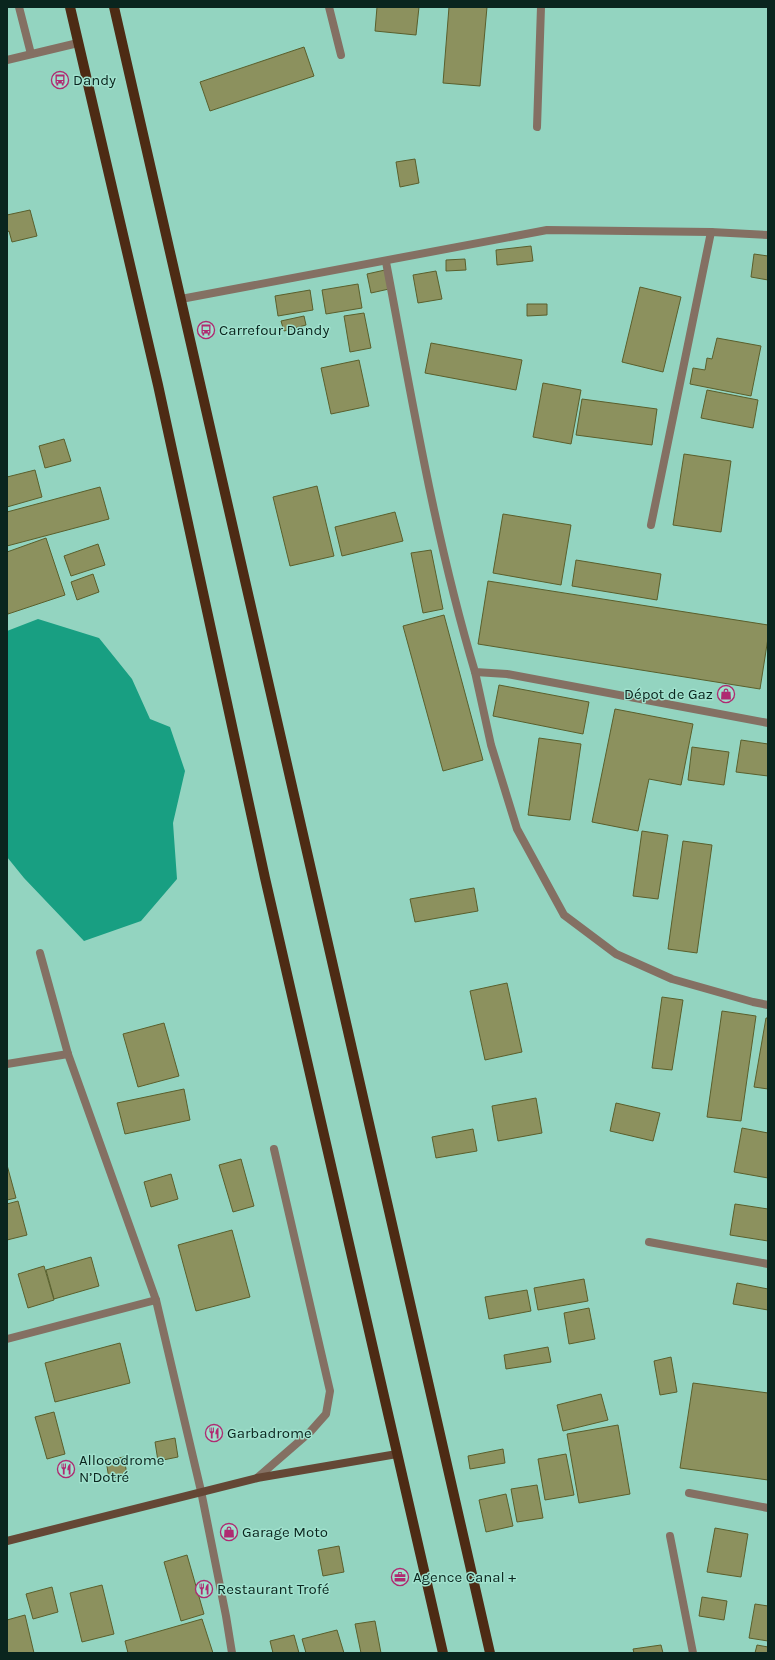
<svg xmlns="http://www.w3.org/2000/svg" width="775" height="1660" font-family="Karla,sans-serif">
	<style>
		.water { fill: #189f82 }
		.building { fill: #8c915e; stroke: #5a5f2c }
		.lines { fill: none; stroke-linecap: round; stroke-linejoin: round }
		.lane { stroke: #847063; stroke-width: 8 }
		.street { stroke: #847063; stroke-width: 8 }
		.secondary { stroke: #644735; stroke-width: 8 }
		.primary { stroke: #4d2b14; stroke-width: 10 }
		.labels { text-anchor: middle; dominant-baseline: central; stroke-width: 3; stroke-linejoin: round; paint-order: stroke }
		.poi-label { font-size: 15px; fill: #0a251e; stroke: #a0e1cd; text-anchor: start }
	</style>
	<rect width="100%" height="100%" fill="#93d4c0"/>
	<polygon class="water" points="38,619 99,638 132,679 150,719 170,727 185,771 173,823 177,879 141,921 84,941 24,878 7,857 7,631"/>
	<g class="building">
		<polygon points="377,7 419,7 416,35 375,31"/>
		<polygon points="449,7 487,7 480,86 443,83"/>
		<polygon points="304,47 314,76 210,111 200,82"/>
		<polygon points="415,159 419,183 400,187 396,162"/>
		<polygon points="30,210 37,236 12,242 9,231 7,232 7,215"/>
		<polygon points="531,246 533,261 497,265 496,250"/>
		<polygon points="754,254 768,256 768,280 751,277"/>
		<polygon points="465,259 466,270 446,271 446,260"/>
		<polygon points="385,270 389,289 371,293 367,274"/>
		<polygon points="436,271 442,299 418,303 413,275"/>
		<polygon points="358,284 362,308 326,314 322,290"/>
		<polygon points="640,287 681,297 663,372 622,362"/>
		<polygon points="310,290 313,310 278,316 275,296"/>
		<polygon points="527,304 547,304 547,315 527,316"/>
		<polygon points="364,313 371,348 350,352 344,316"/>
		<polygon points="304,316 306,325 284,331 281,321"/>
		<polygon points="717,338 761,346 751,396 690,384 693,368 705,370 707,358 712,359"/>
		<polygon points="431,343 522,360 516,390 425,373"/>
		<polygon points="359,360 369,406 331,414 321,368"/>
		<polygon points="543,383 581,390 571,444 533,437"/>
		<polygon points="707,390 758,400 753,428 701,418"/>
		<polygon points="582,399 657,409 652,445 576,435"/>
		<polygon points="64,439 71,461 45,468 39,446"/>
		<polygon points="684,454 731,461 721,532 673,525"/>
		<polygon points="35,470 42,497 7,507 7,477"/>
		<polygon points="317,486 334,556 290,566 273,497"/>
		<polygon points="100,487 109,519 7,546 7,512"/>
		<polygon points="395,512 403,541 342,556 335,527"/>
		<polygon points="503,514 571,525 561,585 493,573"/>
		<polygon points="46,538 65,595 8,614 7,610 7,552"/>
		<polygon points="98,544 105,565 71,576 64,556"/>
		<polygon points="431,550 443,609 423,613 411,553"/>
		<polygon points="576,560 661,574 657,600 572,586"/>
		<polygon points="93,574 99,592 77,600 71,582"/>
		<polygon points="488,581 768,625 768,638 760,689 478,644"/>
		<polygon points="444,615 483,760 443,771 403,626"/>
		<polygon points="499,685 589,702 583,734 493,716"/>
		<polygon points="615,709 693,724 681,785 649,779 638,831 592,822"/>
		<polygon points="539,738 581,744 570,820 528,815"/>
		<polygon points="741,740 768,744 768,776 736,772"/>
		<polygon points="692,747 729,752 724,785 688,780"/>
		<polygon points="642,831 668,835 658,899 633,896"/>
		<polygon points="683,841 712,845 697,953 668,949"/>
		<polygon points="474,888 478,911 415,922 410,899"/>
		<polygon points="507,983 522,1052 485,1060 470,991"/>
		<polygon points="662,997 683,1000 672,1070 652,1068"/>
		<polygon points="722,1011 756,1016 741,1121 707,1117"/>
		<polygon points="766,1018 768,1018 768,1089 754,1087"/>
		<polygon points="164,1023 179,1076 138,1087 123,1034"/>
		<polygon points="184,1089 190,1120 125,1134 117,1103"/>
		<polygon points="536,1098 542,1133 498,1141 492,1106"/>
		<polygon points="616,1103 660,1113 653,1141 610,1131"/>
		<polygon points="742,1128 768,1133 768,1178 734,1172"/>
		<polygon points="473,1129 477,1151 436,1158 432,1137"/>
		<polygon points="241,1159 254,1206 233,1212 219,1165"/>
		<polygon points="7,1165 16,1198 7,1200"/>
		<polygon points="171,1174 178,1199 151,1207 144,1182"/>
		<polygon points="18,1201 27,1235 7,1240 7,1204"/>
		<polygon points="735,1204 768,1209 768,1241 730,1235"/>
		<polygon points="232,1230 250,1297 196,1311 178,1245"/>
		<polygon points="91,1257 99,1286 54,1299 46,1270"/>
		<polygon points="44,1266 54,1300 28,1308 18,1274"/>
		<polygon points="584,1279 588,1301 538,1310 534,1288"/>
		<polygon points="737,1283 768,1289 768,1310 733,1304"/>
		<polygon points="527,1290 531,1311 489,1319 485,1297"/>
		<polygon points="589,1308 595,1339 569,1344 564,1313"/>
		<polygon points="120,1343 130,1383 55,1402 45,1363"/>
		<polygon points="548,1347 551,1362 506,1369 504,1355"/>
		<polygon points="671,1357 677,1392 660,1395 654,1361"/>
		<polygon points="693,1383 768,1393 768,1480 680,1468"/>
		<polygon points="601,1394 608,1420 563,1431 557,1405"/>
		<polygon points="54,1412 65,1454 47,1459 35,1417"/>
		<polygon points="618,1425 630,1494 579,1503 567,1434"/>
		<polygon points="175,1438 178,1457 158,1461 155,1442"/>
		<polygon points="503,1449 505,1463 470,1469 468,1456"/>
		<polygon points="566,1454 574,1495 545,1500 538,1459"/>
		<polygon points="124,1457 127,1475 109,1479 106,1460"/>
		<polygon points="537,1485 543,1518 517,1522 511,1489"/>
		<polygon points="506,1494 513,1526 486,1532 479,1500"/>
		<polygon points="715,1528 748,1534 741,1577 707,1572"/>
		<polygon points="339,1546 344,1572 323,1576 318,1550"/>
		<polygon points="187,1555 204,1614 181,1621 164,1562"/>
		<polygon points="102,1585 114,1634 82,1642 70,1593"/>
		<polygon points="52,1587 58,1612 33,1619 26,1594"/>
		<polygon points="702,1597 727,1601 724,1620 699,1616"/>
		<polygon points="755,1604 768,1606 768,1641 749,1638"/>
		<polygon points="25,1615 34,1653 7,1653 7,1620"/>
		<polygon points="202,1619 213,1653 128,1653 125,1641"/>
		<polygon points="375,1621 381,1653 361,1653 355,1624"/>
		<polygon points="337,1630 344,1653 306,1653 302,1639"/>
		<polygon points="294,1635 299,1653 273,1653 270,1641"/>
		<polygon points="661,1645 663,1653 634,1653 633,1649"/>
		<polygon points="757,1645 768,1647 768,1653 755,1653"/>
	</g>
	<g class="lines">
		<polyline class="lane" points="257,1478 310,1432 326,1414 330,1391 274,1149"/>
		<g class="street">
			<polyline points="19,7 31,54"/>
			<polyline points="329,7 341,55"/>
			<polyline points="7,60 78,43"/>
			<polyline points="537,127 541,7"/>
			<path d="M386 262C412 399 435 538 475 672L507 674 768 723"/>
			<polyline points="181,299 547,230 711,232 768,235"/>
			<polyline points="651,525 711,232"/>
			<polyline points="475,672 491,745 517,829 564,915 616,954 672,979 753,1002 768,1005"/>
			<polyline points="40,953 68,1054 156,1300 201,1491 226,1616 232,1653"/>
			<polyline points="7,1064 68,1054"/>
			<polyline points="649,1242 768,1264"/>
			<polyline points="7,1339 156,1300"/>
			<polyline points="689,1493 768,1508"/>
			<polyline points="670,1536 693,1653"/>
		</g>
		<polyline class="secondary" points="7,1541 257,1478 397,1454"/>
		<g class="primary">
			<polyline points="70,7 158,385 265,878 443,1653"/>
			<polyline points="114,7 490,1653"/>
		</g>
	</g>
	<defs>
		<g id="bus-ring" transform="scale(0.9)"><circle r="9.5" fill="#a0e1cd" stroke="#af2a71" stroke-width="1.5"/><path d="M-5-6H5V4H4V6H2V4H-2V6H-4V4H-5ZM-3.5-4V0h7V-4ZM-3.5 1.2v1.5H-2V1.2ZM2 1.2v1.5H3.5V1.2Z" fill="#af2a71"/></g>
		<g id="shop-ring" transform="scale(0.9)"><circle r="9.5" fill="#a0e1cd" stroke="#af2a71" stroke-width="1.5"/><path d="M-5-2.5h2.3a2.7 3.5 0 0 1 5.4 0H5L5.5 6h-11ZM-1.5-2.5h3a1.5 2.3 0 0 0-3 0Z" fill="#af2a71"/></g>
		<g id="restaurant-ring" transform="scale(0.9)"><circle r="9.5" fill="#a0e1cd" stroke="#af2a71" stroke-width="1.5"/><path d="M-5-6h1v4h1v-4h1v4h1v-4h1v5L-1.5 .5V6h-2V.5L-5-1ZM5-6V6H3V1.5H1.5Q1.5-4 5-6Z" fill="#af2a71"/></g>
		<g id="office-ring" transform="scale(0.9)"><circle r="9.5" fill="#a0e1cd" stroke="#af2a71" stroke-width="1.5"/><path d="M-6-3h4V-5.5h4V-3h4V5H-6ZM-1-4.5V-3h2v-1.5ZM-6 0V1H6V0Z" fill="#af2a71"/></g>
	</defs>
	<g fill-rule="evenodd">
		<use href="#bus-ring" x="60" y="80"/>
		<use href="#bus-ring" x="206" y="330"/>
		<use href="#shop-ring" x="726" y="694"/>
		<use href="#restaurant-ring" x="214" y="1433"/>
		<use href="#restaurant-ring" x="66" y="1469"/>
		<use href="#shop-ring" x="229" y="1532"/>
		<use href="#office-ring" x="400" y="1577"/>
		<use href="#restaurant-ring" x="204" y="1589"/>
	</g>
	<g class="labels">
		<g class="poi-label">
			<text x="73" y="80">Dandy</text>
			<text x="219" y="330">Carrefour Dandy</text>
			<text x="713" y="694" text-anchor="end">Dépot de Gaz</text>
			<text x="227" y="1433">Garbadrome</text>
			<text x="79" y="1460">Allocodrome<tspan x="79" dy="17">N’Dotré</tspan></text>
			<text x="242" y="1532">Garage Moto</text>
			<text x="413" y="1577">Agence Canal +</text>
			<text x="217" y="1589">Restaurant Trofé</text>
		</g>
	</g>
	<rect width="775" height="1660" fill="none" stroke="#0a251e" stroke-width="16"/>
</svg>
